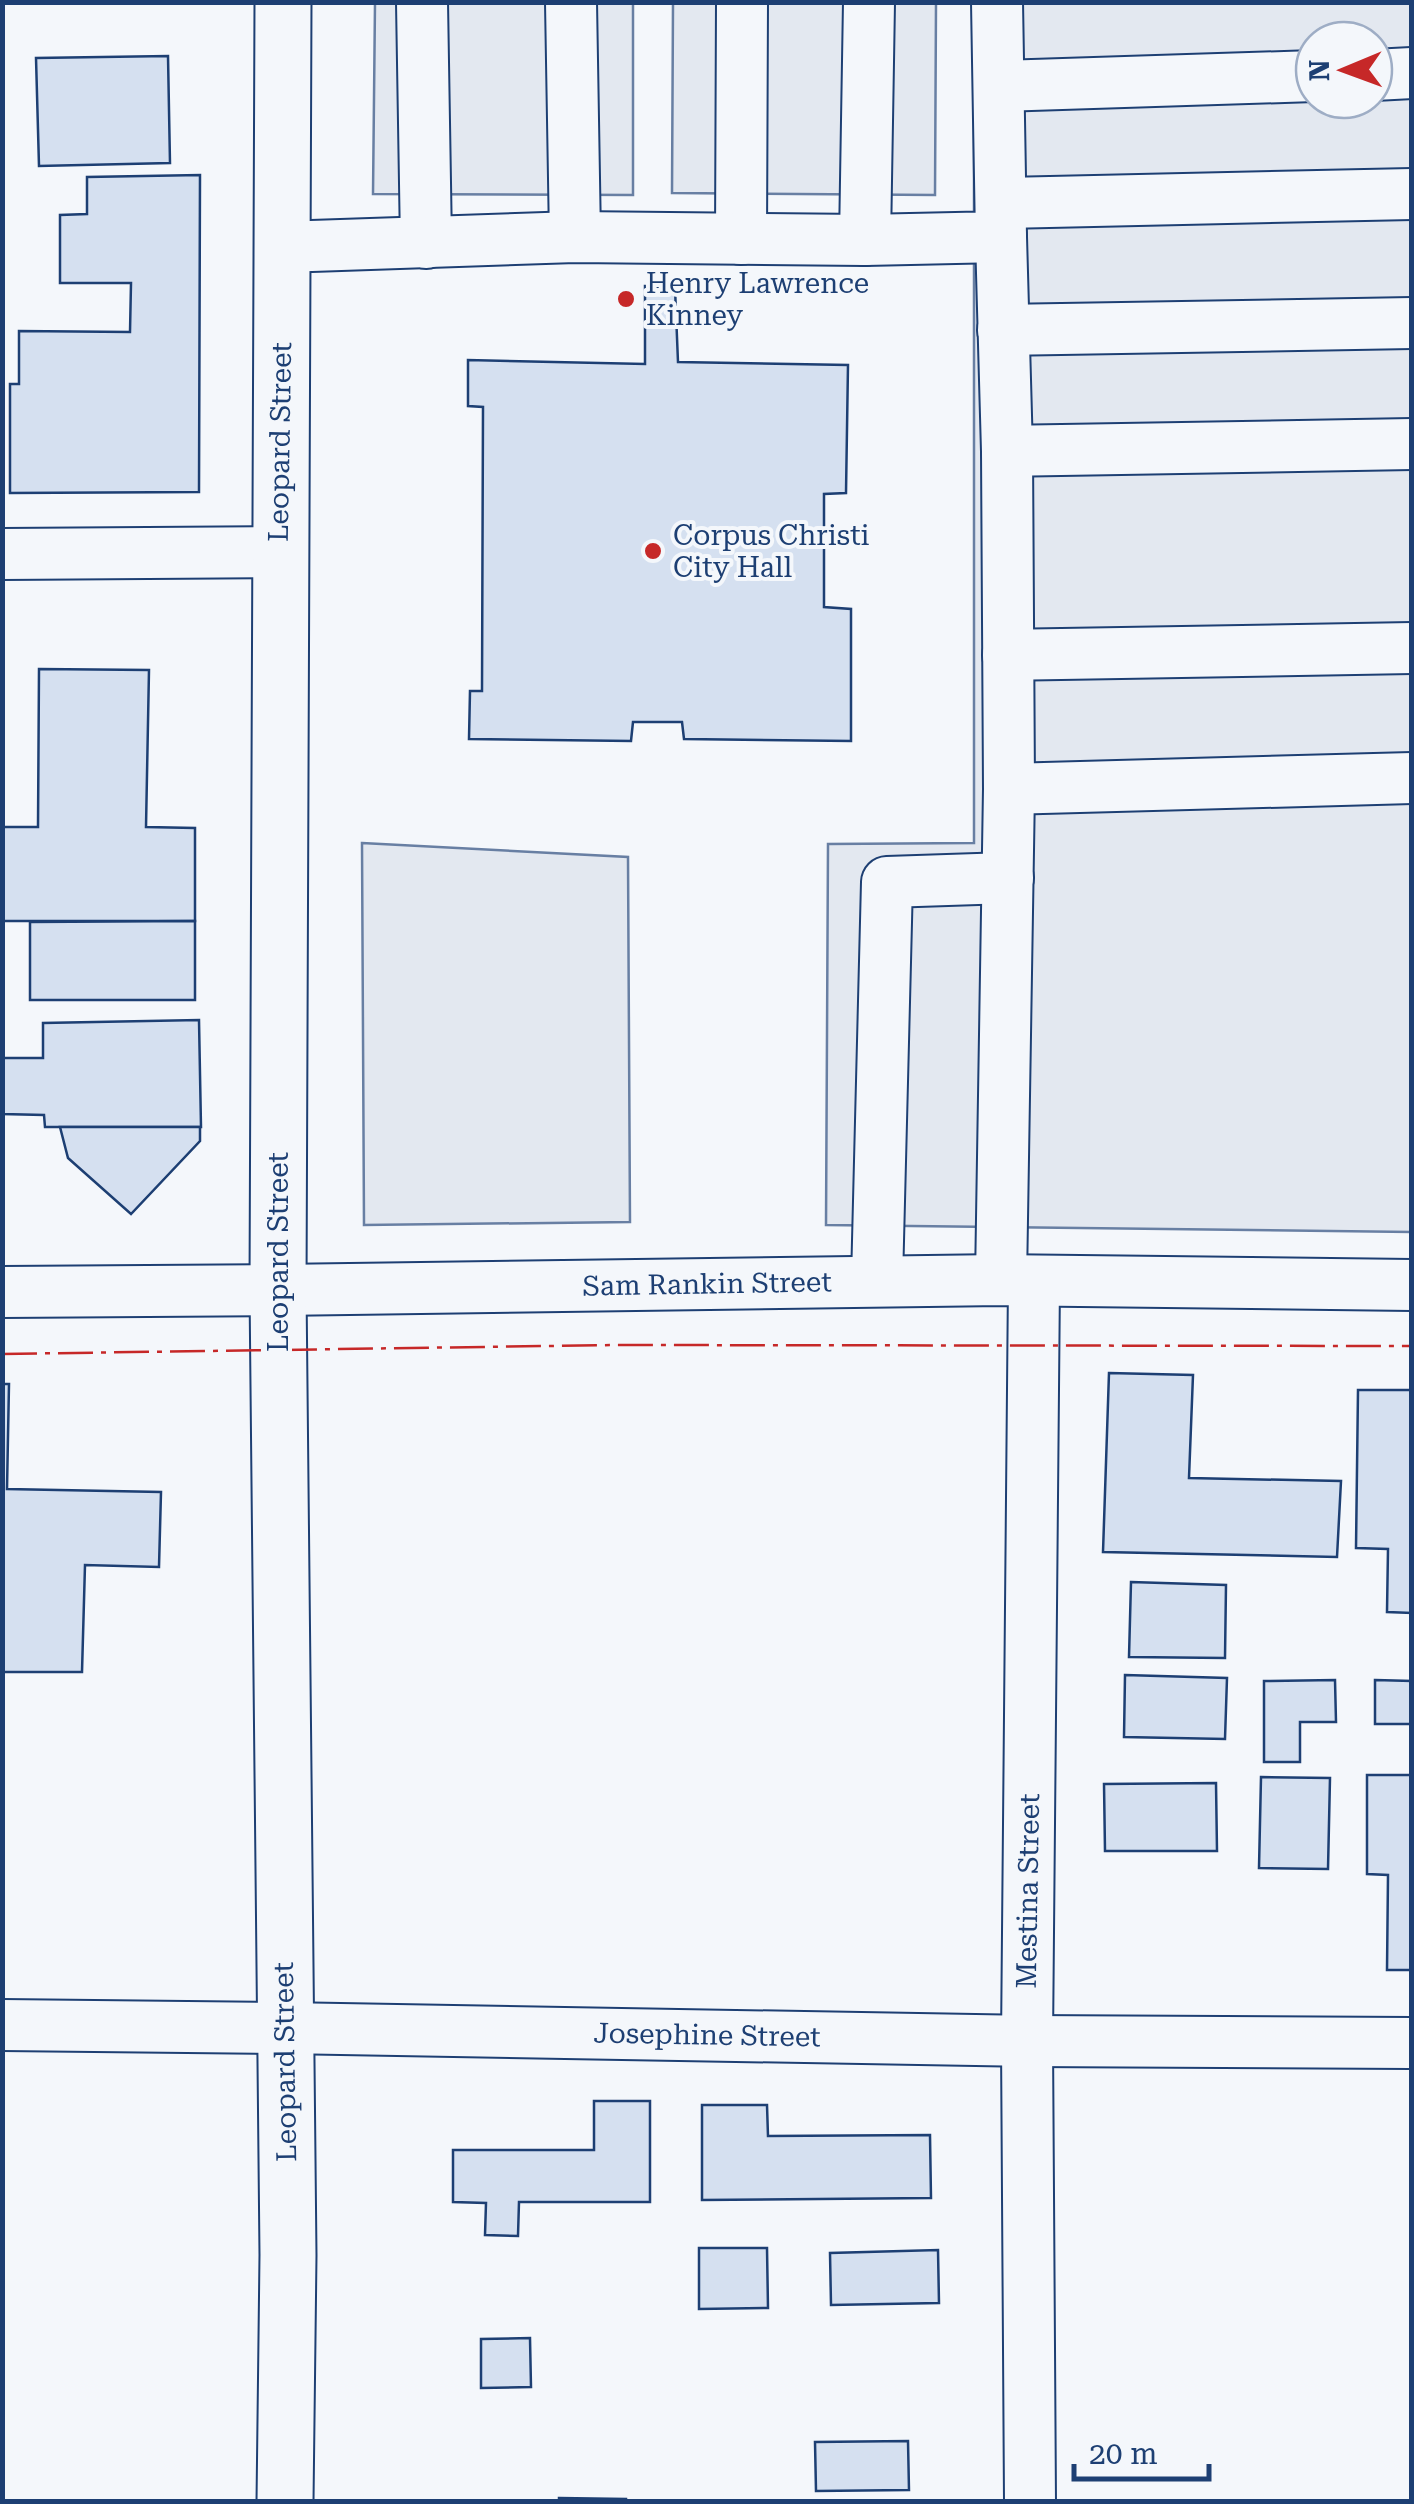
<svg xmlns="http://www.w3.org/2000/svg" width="1414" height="2504" font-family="'Roboto Serif',serif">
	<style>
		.parking { fill: #e3e8f0; stroke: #687fa3; stroke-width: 2.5; fill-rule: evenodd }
		.building { fill: #d5e0f0; stroke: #1d3f73; stroke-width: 2.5 }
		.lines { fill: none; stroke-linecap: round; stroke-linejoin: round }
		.minor-casing { stroke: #1d3f73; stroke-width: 54 }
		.major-casing { stroke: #1d3f73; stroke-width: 59 }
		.minor { stroke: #f4f7fb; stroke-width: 50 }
		.major { stroke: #f4f7fb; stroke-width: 55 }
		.power { stroke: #c62828; stroke-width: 2.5; stroke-dasharray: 35 8 5 8; stroke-linecap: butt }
		.poi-dot { fill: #c62828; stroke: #f4f7fb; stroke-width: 4 }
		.labels { text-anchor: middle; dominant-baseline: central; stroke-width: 8; stroke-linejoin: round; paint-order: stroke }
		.poi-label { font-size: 28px; fill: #1d3f73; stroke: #f4f7fb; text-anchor: start }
		.street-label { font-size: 28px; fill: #1d3f73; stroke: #f4f7fb }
	</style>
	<rect width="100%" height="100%" fill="#f4f7fb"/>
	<g class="parking">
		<polygon points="375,3 633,3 633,195 373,194"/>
		<polygon points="673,3 936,3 935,195 672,193"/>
		<path d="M974 3H1411V1232L826 1225 828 844 974 843ZM1314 40H1374V100H1314Z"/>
		<polygon points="362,843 628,857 630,1222 364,1225"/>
	</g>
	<g class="building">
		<polygon points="168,56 170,163 39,166 36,58"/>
		<polygon points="200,175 199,492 10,493 10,384 19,384 19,331 130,332 131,283 60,283 60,215 87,214 87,177"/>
		<polygon points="645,286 675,288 678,362 848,365 846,493 824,494 824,607 851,609 851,741 684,739 682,722 633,722 631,741 469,739 470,691 482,691 483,407 468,406 468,360 645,364"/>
		<polygon points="39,669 149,670 146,827 195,828 195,921 2,921 2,827 38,827"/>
		<polygon points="195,921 195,1000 30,1000 30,922"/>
		<polygon points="199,1020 201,1127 45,1127 44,1115 2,1114 2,1058 43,1058 43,1023"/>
		<polygon points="60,1127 200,1127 200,1141 131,1214 68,1158"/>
		<polygon points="1109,1373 1193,1375 1189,1478 1341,1481 1337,1557 1103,1552"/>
		<polygon points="2,1384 9,1384 7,1489 161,1492 159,1567 85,1565 82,1672 2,1672"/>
		<polygon points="1358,1390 1412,1390 1412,1613 1387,1612 1388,1549 1356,1548"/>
		<polygon points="1131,1582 1226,1585 1225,1658 1129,1657"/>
		<polygon points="1125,1675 1227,1678 1225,1739 1124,1737"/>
		<polygon points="1335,1680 1336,1722 1300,1722 1300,1762 1264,1762 1264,1681"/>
		<polygon points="1375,1680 1412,1681 1412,1724 1375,1724"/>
		<polygon points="1367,1775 1412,1775 1412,1970 1387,1970 1388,1875 1367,1874"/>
		<polygon points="1261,1777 1330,1778 1328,1869 1259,1868"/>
		<polygon points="1216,1783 1217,1851 1105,1851 1104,1784"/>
		<polygon points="594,2101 650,2101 650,2202 519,2202 518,2236 485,2235 486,2203 453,2202 453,2150 594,2150"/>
		<polygon points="702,2105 767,2105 768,2136 930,2135 931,2198 702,2200"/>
		<polygon points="699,2248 767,2248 768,2308 699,2309"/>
		<polygon points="938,2250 939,2303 831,2305 830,2253"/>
		<polygon points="530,2338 531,2387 481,2388 481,2339"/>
		<polygon points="908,2441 909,2490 816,2491 815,2442"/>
		<polygon points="559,2498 626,2499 626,2502 559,2502"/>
	</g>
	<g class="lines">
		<g class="minor-casing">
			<g id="minor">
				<polyline points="422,2 426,243"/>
				<polyline points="571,2 575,237"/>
				<polyline points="1374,75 1412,73"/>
				<polyline points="999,86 1314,76"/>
				<polyline points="1001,203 1412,194"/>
				<polyline points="1001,237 1007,451 1412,444"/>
				<polyline points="741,239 742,2"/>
				<polyline points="865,240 869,2"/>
				<polyline points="282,247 575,237 865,240 1001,237 997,2"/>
				<polyline points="1003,330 1412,323"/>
				<polyline points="2,554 279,552"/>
				<polyline points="1008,655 1412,648"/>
				<polyline points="1009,789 1412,778"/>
				<polyline points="1001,1280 1009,789 1007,451"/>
				<polyline points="877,1281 887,882 1008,878"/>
				<polyline points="2,1292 278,1290 1001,1280 1412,1285"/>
				<polyline points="2,2025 284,2028 1027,2041 1412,2043"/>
				<polyline points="1030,2502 1027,2041 1034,1281"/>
			</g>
		</g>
		<g class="major-casing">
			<polyline id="major" points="283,2 278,1290 288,2255 285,2502"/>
		</g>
		<use href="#minor" class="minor"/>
		<use href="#major" class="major"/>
		<polyline class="power" points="2,1354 616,1345 1412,1346"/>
	</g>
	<g class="poi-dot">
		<circle cx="626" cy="299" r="10"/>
		<circle cx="653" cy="551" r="10"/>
	</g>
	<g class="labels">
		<g class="poi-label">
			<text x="646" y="283">Henry Lawrence<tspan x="646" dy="32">Kinney</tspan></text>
			<text x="673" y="535">Corpus Christi<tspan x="673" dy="32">City Hall</tspan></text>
		</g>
		<g class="street-label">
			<text transform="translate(280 442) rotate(-89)">Leopard Street</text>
			<text transform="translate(278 1252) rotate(-90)">Leopard Street</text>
			<text transform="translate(707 1284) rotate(-1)">Sam Rankin Street</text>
			<text transform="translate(1028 1891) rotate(-89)">Mestina Street</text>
			<text transform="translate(707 2035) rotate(1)">Josephine Street</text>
			<text transform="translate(285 2062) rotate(-91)">Leopard Street</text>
		</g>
	</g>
	<rect width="1414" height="2504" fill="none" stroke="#1d3f73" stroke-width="10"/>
	<g transform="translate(1344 70) rotate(269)"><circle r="48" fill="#f4f7fb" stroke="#9eadc5" stroke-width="2.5"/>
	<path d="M0-8L18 38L0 25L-18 38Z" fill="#c62828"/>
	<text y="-15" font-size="28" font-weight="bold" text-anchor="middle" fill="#1d3f73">N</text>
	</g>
	<path d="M1074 2464v15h135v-15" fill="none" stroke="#1d3f73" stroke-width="5"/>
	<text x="1089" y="2464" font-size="30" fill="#1d3f73" stroke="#f4f7fb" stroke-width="8" paint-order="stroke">20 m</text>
</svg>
